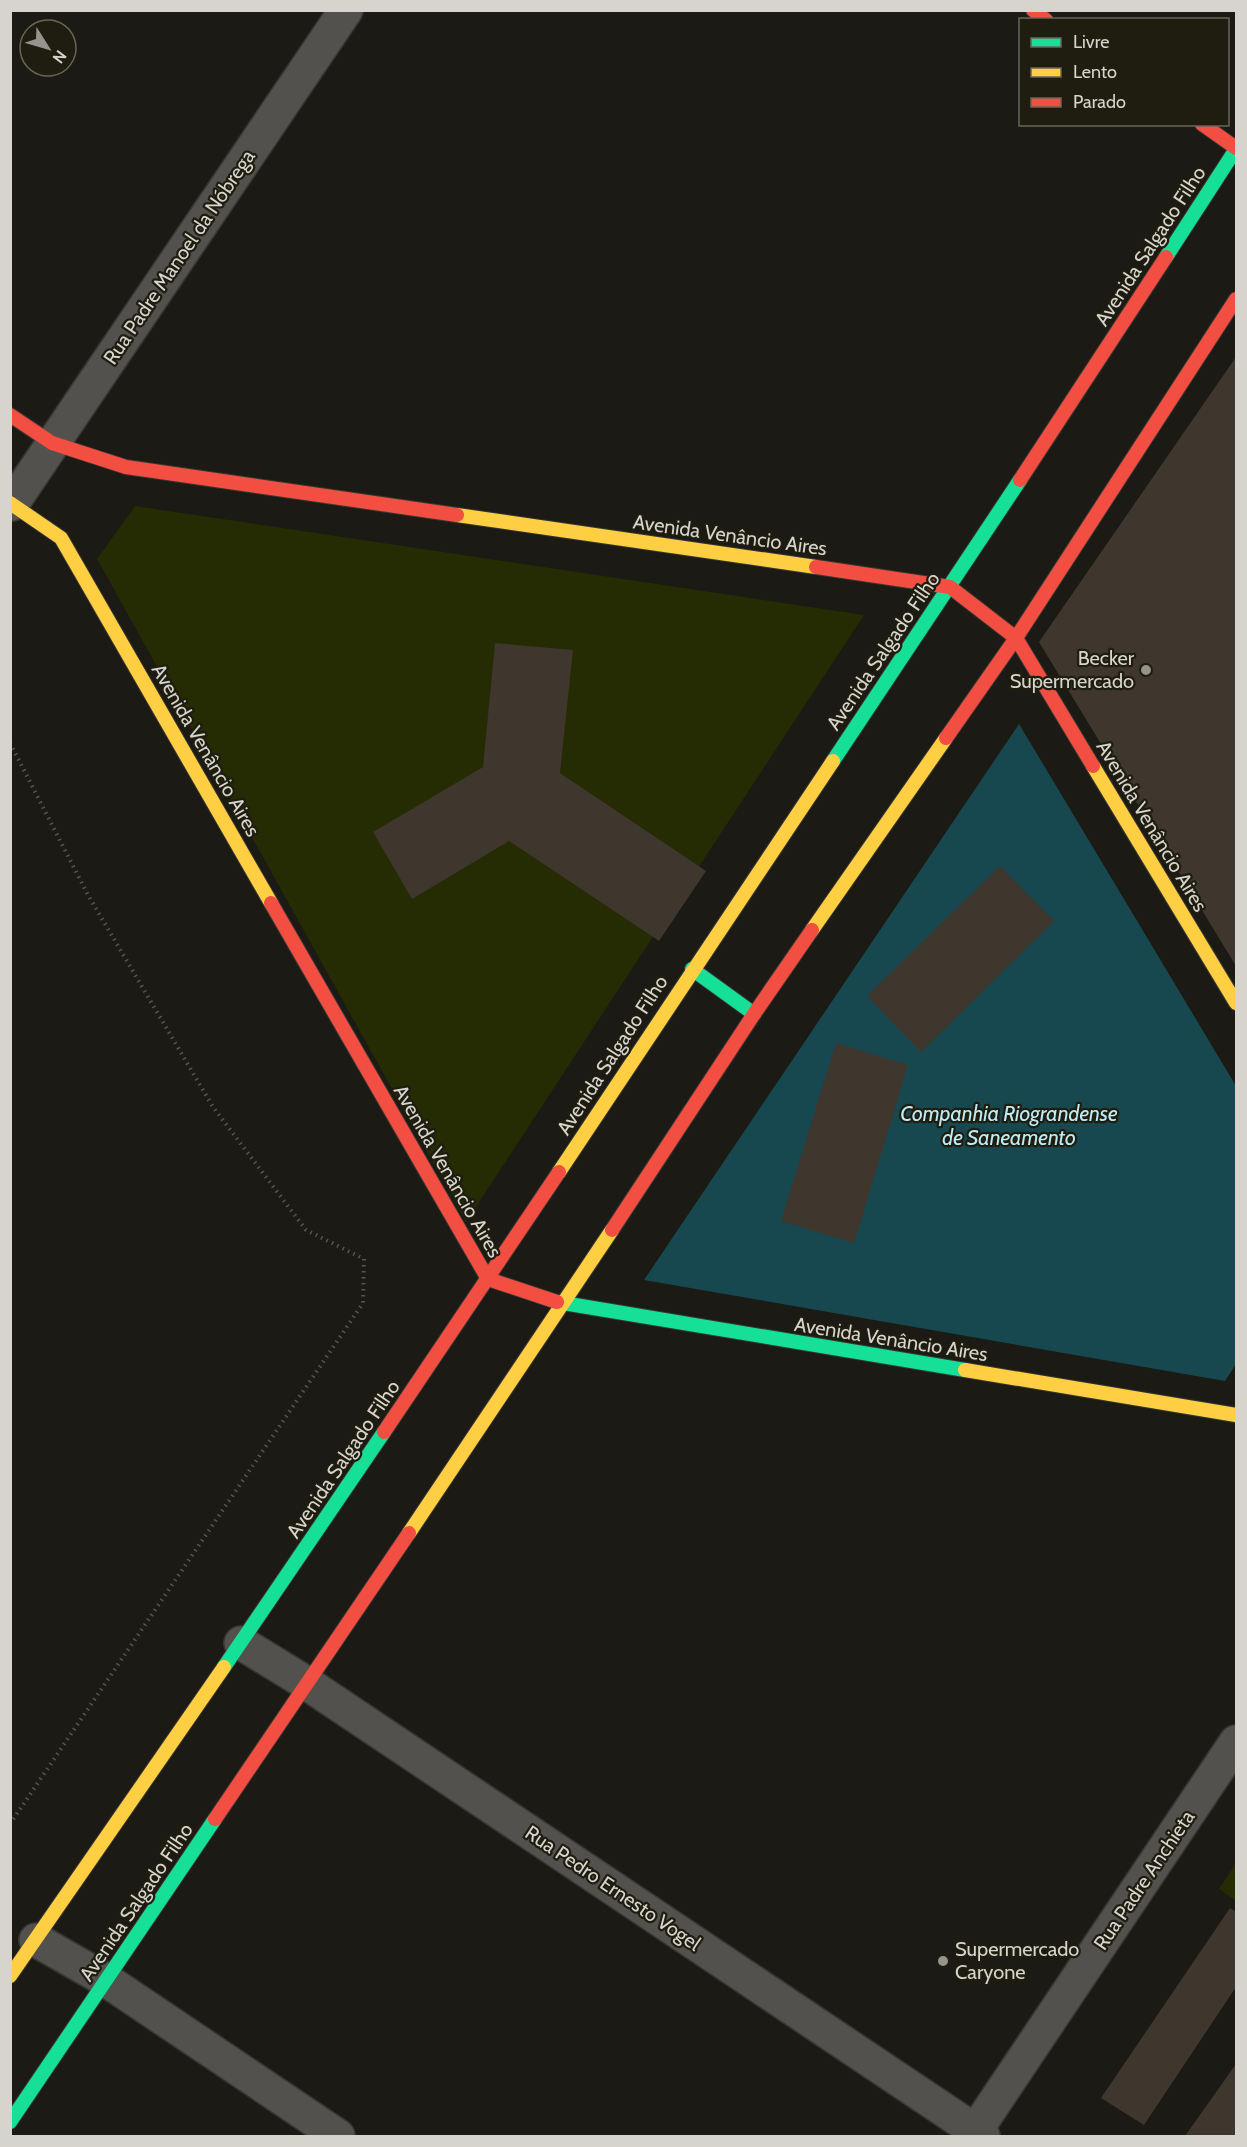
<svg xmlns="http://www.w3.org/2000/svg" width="1247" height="2147" font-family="Cabin,sans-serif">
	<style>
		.green { fill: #252b03 }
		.water { fill: #18484f }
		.building { fill: #3f362e }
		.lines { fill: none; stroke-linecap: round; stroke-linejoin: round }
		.street-casing { stroke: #383632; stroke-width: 36 }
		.fast-casing { stroke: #383632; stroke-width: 16 }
		.slow-casing { stroke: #383632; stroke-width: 16 }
		.jam-casing { stroke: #383632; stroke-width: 16 }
		.path { stroke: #555450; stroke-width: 4; stroke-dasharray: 1.5 4.5; stroke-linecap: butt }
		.street { stroke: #52514d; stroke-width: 33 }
		.fast { stroke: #16e098; stroke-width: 14 }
		.slow { stroke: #ffcf43; stroke-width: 14 }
		.jam { stroke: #f24e42; stroke-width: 14 }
		.poi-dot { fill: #95938c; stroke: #1f1c10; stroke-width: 2 }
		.labels { text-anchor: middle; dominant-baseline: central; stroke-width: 4.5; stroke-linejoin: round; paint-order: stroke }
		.street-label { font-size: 20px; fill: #d6d4cc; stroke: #1f1c10 }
		.poi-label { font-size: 20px; fill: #d6d4cc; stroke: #1f1c10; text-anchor: end }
		.water-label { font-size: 21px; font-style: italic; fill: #beecf6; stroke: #1f1c10 }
	</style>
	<rect width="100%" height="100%" fill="#1c1a14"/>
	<g class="green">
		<polygon points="135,506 864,615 466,1222 97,559"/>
		<polygon points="1236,1863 1236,1901 1219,1889"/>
	</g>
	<polygon class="water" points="1019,724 1236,1086 1236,1364 1225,1381 644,1280"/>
	<g class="building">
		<polygon points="1236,357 1236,966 1039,642"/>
		<polygon points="495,643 573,650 560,773 706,871 659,941 509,841 412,899 373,832 483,767"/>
		<polygon points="1000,866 1054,921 921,1052 867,996"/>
		<polygon points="836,1043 908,1065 854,1243 781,1221"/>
		<polygon points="1230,1908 1236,1912 1236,1987 1144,2125 1101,2098"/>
		<polygon points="1236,2064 1236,2136 1185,2136"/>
	</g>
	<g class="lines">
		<g class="street-casing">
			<g id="street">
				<polyline points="12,504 346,10"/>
				<polyline points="241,1643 308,1684 983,2136"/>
				<polyline points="36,1940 106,1980 338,2136"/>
				<polyline points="972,2136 1236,1742"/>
			</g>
		</g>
		<g class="fast-casing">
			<g id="fast">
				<polyline points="1166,257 1236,149"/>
				<polyline points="833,761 1020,480"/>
				<polyline points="692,969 754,1014"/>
				<polyline points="557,1302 965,1370"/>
				<polyline points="224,1667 384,1432"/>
				<polyline points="10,2122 215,1819"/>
			</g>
		</g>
		<g class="slow-casing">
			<g id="slow">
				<polyline points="10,503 61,538 271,903"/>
				<polyline points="457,515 816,567"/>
				<polyline points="1093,766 1236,1003"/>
				<polyline points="812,930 946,738"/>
				<polyline points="559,1172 833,761"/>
				<polyline points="965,1370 1236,1415"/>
				<polyline points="409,1533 612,1230"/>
				<polyline points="10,1976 224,1667"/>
			</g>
		</g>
		<g class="jam-casing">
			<g id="jam">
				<polyline points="1033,10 1046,20"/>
				<polyline points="1202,124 1236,148"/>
				<polyline points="10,415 52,443 126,467 457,515"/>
				<polyline points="1020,480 1166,257"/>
				<polyline points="816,567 950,587 1016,638 1093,766"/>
				<polyline points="946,738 1016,638 1236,299"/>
				<polyline points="271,903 488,1279 557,1302"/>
				<polyline points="612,1230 754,1014 812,930"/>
				<polyline points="384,1432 559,1172"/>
				<polyline points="215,1819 409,1533"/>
			</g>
		</g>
		<polyline class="path" points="10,743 88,895 213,1107 306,1230 364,1259 363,1303 10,1824"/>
		<use href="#street" class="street"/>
		<use href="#fast" class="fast"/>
		<use href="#slow" class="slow"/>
		<use href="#jam" class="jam"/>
	</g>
	<g class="poi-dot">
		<circle cx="1146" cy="670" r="6"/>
		<circle cx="943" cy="1961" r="6"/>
	</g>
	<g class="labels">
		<g class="street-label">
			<text transform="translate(1150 246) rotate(-57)">Avenida Salgado Filho</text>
			<text transform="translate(179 257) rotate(-56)">Rua Padre Manoel da Nóbrega</text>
			<text transform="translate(730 535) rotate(8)">Avenida Venâncio Aires</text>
			<text transform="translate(883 651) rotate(-56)">Avenida Salgado Filho</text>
			<text transform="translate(206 750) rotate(60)">Avenida Venâncio Aires</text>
			<text transform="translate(1152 826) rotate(59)">Avenida Venâncio Aires</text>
			<text transform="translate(612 1055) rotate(-57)">Avenida Salgado Filho</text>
			<text transform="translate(448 1171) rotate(60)">Avenida Venâncio Aires</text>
			<text transform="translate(891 1339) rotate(9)">Avenida Venâncio Aires</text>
			<text transform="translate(343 1459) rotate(-56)">Avenida Salgado Filho</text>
			<text transform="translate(1144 1880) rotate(-56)">Rua Padre Anchieta</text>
			<text transform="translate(613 1888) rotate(34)">Rua Pedro Ernesto Vogel</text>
			<text transform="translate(136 1902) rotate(-56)">Avenida Salgado Filho</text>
		</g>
		<g class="poi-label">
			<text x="1134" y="658">Becker<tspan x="1134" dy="23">Supermercado</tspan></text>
			<text x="955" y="1949" text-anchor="start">Supermercado<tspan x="955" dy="23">Caryone</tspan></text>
		</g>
		<g class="water-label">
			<text x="1009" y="1113">Companhia Riograndense<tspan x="1009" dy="24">de Saneamento</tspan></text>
		</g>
	</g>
	<rect width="1247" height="2147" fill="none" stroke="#d6d4cc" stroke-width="24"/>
	<rect x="1019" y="18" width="210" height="108" fill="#1f1c10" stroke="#68665b" stroke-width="1.5"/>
	<rect x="1031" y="38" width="30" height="9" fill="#16e098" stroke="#68665b" stroke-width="1.5"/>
	<text x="1073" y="48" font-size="18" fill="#d6d4cc">Livre</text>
	<rect x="1031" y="68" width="30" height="9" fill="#ffcf43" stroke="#68665b" stroke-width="1.5"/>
	<text x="1073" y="78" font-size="18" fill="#d6d4cc">Lento</text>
	<rect x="1031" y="98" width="30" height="9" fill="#f24e42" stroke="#68665b" stroke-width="1.5"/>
	<text x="1073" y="108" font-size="18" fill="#d6d4cc">Parado</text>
	<g transform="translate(48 48) rotate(127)"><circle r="28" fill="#1f1c10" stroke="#68665b" stroke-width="1.5"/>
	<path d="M0-4.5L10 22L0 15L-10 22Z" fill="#95938c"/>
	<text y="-9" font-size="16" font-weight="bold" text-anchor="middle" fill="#d6d4cc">N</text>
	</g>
</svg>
